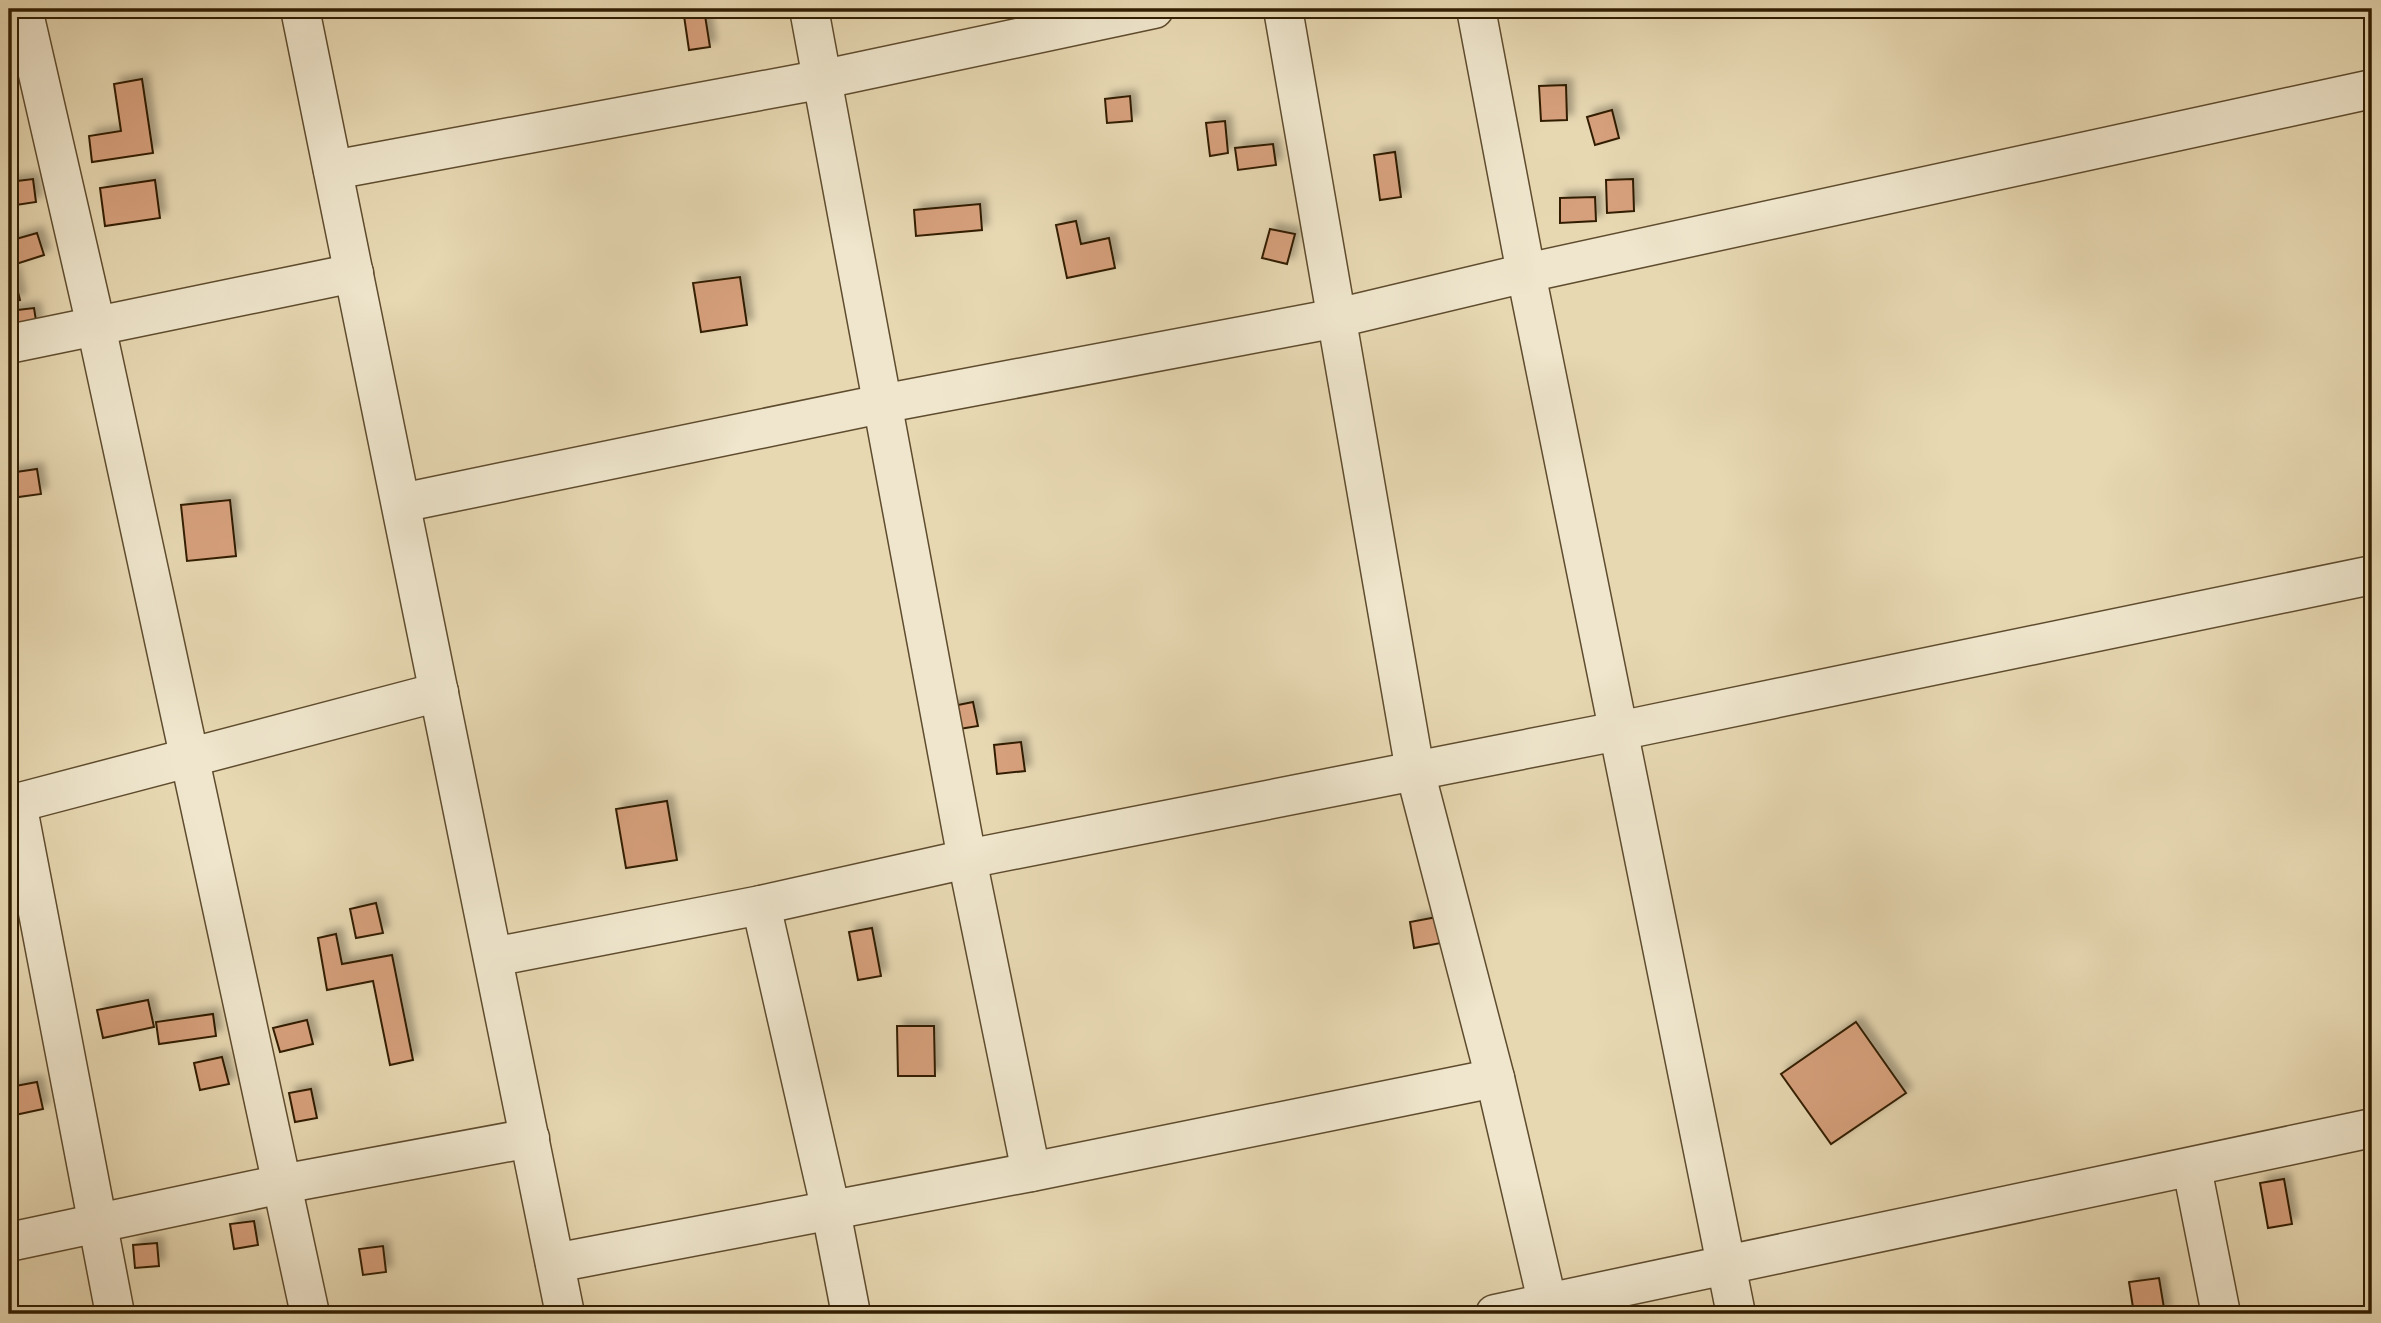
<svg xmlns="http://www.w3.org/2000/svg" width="2381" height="1323" font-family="'IM FELL French Canon',serif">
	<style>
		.building { fill: #d6a07c; stroke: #321e02; stroke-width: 2; filter: url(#shadow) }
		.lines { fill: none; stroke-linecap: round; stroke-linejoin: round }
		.minor-casing { stroke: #5f4c2e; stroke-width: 41 }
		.tertiary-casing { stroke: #5f4c2e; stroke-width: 41 }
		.minor { stroke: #efe6cd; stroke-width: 38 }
		.tertiary { stroke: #efe6cd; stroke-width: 38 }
	</style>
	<defs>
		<filter id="shadow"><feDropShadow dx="6" dy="-6" stdDeviation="3.5" flood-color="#0004"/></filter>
	</defs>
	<rect width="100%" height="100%" fill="#e7d8b2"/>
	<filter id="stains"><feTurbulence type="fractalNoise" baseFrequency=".00286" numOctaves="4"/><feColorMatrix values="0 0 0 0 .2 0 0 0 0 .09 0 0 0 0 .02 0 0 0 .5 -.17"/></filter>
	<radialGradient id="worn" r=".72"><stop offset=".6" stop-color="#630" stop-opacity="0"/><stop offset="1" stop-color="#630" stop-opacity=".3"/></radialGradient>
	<g class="building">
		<polygon points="683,9 704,9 710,47 689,50"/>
		<polygon points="2177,9 2210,9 2211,16 2177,17"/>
		<polygon points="142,79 153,153 92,162 89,136 121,131 114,84"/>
		<polygon points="1566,85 1567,120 1541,121 1539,86"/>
		<polygon points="1130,96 1132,121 1107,123 1105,99"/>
		<polygon points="1612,110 1619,138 1595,145 1587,117"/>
		<polygon points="1225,121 1228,153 1210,156 1206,123"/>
		<polygon points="1273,144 1276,165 1238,170 1235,148"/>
		<polygon points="1395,152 1401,197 1380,200 1374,155"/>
		<polygon points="33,179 36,202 9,206 9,182"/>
		<polygon points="1633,179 1634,211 1607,213 1606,180"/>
		<polygon points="155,180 160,218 105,226 100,188"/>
		<polygon points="1595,197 1596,221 1560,223 1560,198"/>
		<polygon points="980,204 982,230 916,236 914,210"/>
		<polygon points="1076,221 1081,244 1109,238 1115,268 1067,278 1056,225"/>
		<polygon points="1270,229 1295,234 1287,264 1262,258"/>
		<polygon points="37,233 44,255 13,265 9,241"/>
		<polygon points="13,272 20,300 9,303 9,273"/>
		<polygon points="740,277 747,325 701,332 693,283"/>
		<polygon points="34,308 37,327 9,330 9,311"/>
		<polygon points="37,469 41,494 11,498 9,473"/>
		<polygon points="230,500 236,556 187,561 181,505"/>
		<polygon points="973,702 978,726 953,730 948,707"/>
		<polygon points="1021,742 1025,771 997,774 994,745"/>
		<polygon points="667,801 677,860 626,868 616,809"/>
		<polygon points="376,903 383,933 356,938 350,909"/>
		<polygon points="1437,917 1441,943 1414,948 1410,922"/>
		<polygon points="872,928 881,976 858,980 849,932"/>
		<polygon points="336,934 342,964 392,955 413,1060 390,1065 373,981 327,990 318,938"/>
		<polygon points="148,1000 154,1027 103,1038 97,1010"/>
		<polygon points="213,1014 216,1036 159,1044 156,1022"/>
		<polygon points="307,1020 313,1044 280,1052 273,1028"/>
		<polygon points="1856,1022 1906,1093 1831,1144 1781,1074"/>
		<polygon points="897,1026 934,1026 935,1076 898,1076"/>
		<polygon points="222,1057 229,1084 200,1090 194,1063"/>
		<polygon points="37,1082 43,1109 15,1115 10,1087"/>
		<polygon points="311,1089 317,1118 295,1122 289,1093"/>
		<polygon points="2284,1179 2292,1224 2268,1228 2260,1183"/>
		<polygon points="254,1221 258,1245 234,1249 230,1224"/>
		<polygon points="157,1243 159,1266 135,1268 133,1245"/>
		<polygon points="383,1246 386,1272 363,1275 359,1249"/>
		<polygon points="2159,1278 2165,1314 2134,1314 2129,1282"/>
	</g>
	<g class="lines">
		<g class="minor-casing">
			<g id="minor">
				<polyline points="23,9 96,326 310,1314"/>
				<polyline points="809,9 967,859 1031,1172"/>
				<polyline points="1283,9 1415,771 1495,1078 1550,1314"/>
				<polyline points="1476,9 1526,273 1736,1314"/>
				<polyline points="333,170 824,79 1154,9"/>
				<polyline points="9,344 354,273"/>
				<polyline points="401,503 881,404 1337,318 1526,273 2372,89"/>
				<polyline points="17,803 115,1314"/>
				<polyline points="9,805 439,692"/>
				<polyline points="761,905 831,1211 851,1314"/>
				<polyline points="493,957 761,905 967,859 1618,731 2372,575"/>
				<polyline points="2192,1168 2221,1314"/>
				<polyline points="9,1242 282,1184 530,1138"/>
				<polyline points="555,1263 1031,1172 1495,1078"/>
				<polyline points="1495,1314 2372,1128"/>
			</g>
		</g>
		<g class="tertiary-casing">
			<polyline id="tertiary" points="300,9 565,1314"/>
		</g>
		<use href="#minor" class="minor"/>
		<use href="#tertiary" class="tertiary"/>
	</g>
	<rect width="2381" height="1323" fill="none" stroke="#e7d8b2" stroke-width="35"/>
	<rect x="10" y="10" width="2360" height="1302" fill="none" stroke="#321e02" stroke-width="3.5"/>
	<rect x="18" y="18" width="2346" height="1288" fill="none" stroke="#321e02" stroke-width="2"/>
	<rect width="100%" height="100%" filter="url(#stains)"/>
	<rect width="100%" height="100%" fill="url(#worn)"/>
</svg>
